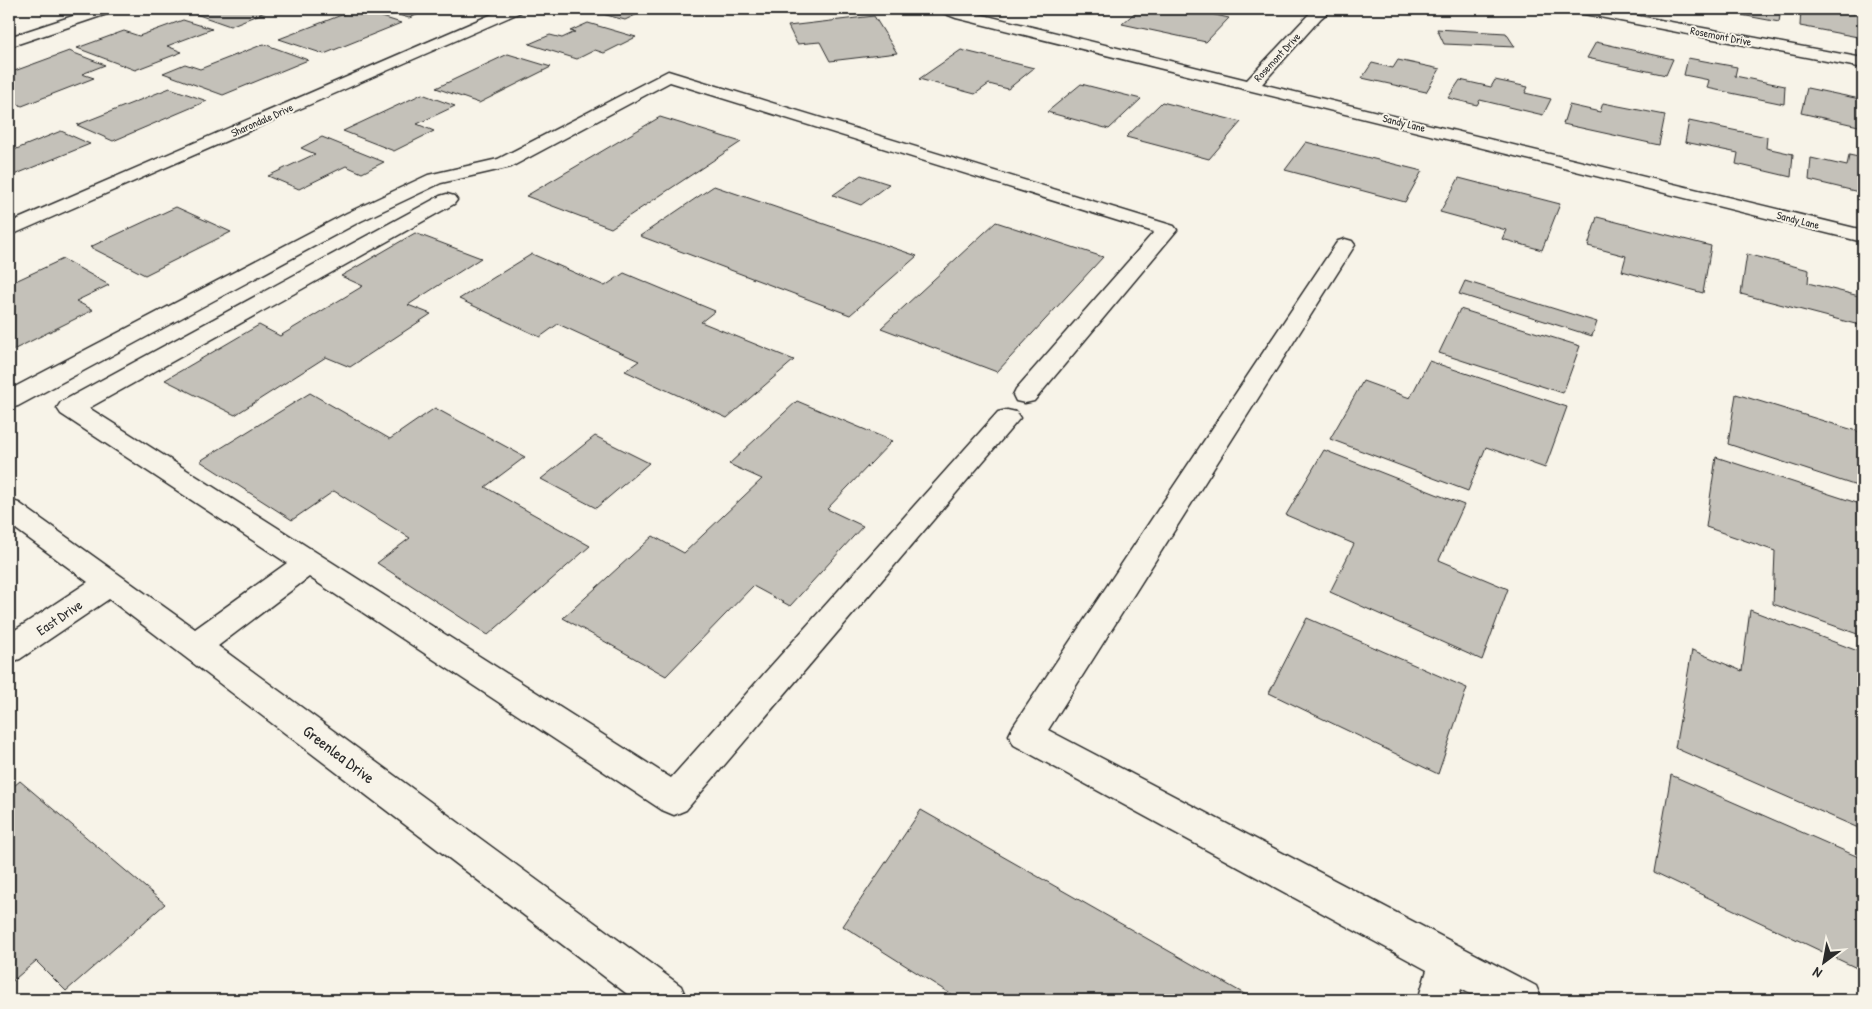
<svg xmlns="http://www.w3.org/2000/svg" width="1872" height="1009" font-family="'Patrick Hand',sans-serif">
	<style>
		.building { fill: #c4c1b9; stroke: #2b2b2b }
		.lines { fill: none; stroke-linecap: round; stroke-linejoin: round }
		.minor-casing { stroke: #2b2b2b; stroke-width: 3 }
		.minor { fill: #f7f3e8; fill-rule: evenodd }
		.labels { text-anchor: middle; dominant-baseline: central; stroke-width: 4; stroke-linejoin: round; paint-order: stroke }
		.far-street-label { font-size: 11px; fill: #2b2b2b; stroke: #f7f3e8 }
		.street-label { font-size: 14px; fill: #2b2b2b; stroke: #f7f3e8 }
		.near-street-label { font-size: 16px; fill: #2b2b2b; stroke: #f7f3e8 }
	</style>
	<rect width="100%" height="100%" fill="#f7f3e8"/>
	<filter id="ink" filterUnits="userSpaceOnUse"><feTurbulence type="fractalNoise" baseFrequency=".02" numOctaves="2"/><feDisplacementMap in="SourceGraphic" scale="10" xChannelSelector="R" yChannelSelector="G"/><feConvolveMatrix kernelMatrix="1 2 1 2 8 2 1 2 1" color-interpolation-filters="sRGB"/></filter>
	<g filter="url(#ink)">
		<g class="building">
			<polygon points="199,9 255,9 265,12 230,26 190,12"/>
			<polygon points="357,9 401,23 324,54 279,39"/>
			<polygon points="377,9 432,9 409,18"/>
			<polygon points="601,9 648,9 625,20 595,12"/>
			<polygon points="1139,9 1188,9 1229,18 1206,42 1122,24"/>
			<polygon points="1726,9 1781,9 1779,22 1725,12"/>
			<polygon points="1801,9 1846,9 1846,12 1863,15 1863,38 1800,26"/>
			<polygon points="874,16 897,53 830,61 820,42 797,44 788,26"/>
			<polygon points="183,20 212,29 167,46 182,52 135,70 77,48 124,31 139,36"/>
			<polygon points="588,23 636,37 604,53 595,50 577,59 529,44 550,35 562,38 575,32 570,31"/>
			<polygon points="1437,29 1506,33 1515,47 1444,44"/>
			<polygon points="1596,42 1673,59 1666,75 1587,58"/>
			<polygon points="264,44 308,60 223,95 163,73 185,64 200,69"/>
			<polygon points="961,50 1034,68 1008,89 989,84 975,94 919,79"/>
			<polygon points="69,51 105,65 82,74 94,78 22,106 9,100 9,73"/>
			<polygon points="508,54 551,67 479,103 436,88"/>
			<polygon points="1688,58 1737,67 1735,76 1785,86 1784,104 1707,88 1709,80 1684,75"/>
			<polygon points="1398,60 1440,69 1426,92 1362,78 1372,63 1393,68"/>
			<polygon points="1460,80 1491,87 1495,80 1528,87 1525,93 1551,99 1543,115 1480,100 1477,105 1448,98"/>
			<polygon points="1081,84 1141,99 1109,129 1047,112"/>
			<polygon points="170,88 207,101 113,141 77,125"/>
			<polygon points="1807,88 1860,99 1861,91 1863,92 1863,127 1801,113"/>
			<polygon points="422,94 455,106 417,124 434,131 394,151 343,131"/>
			<polygon points="1162,102 1241,122 1209,159 1126,137"/>
			<polygon points="1603,103 1665,115 1659,145 1563,124 1569,105 1600,112"/>
			<polygon points="660,117 741,142 611,228 526,196"/>
			<polygon points="1689,121 1767,137 1766,148 1793,154 1791,177 1736,164 1738,153 1685,142"/>
			<polygon points="61,131 90,144 9,177 9,152"/>
			<polygon points="322,137 384,162 362,173 346,166 299,189 268,176 315,154 301,148"/>
			<polygon points="1306,142 1422,171 1405,202 1285,170"/>
			<polygon points="1849,155 1863,158 1863,193 1809,180 1811,158 1847,166"/>
			<polygon points="861,175 889,184 861,205 833,195"/>
			<polygon points="1459,178 1560,204 1542,250 1502,239 1506,230 1440,212"/>
			<polygon points="714,186 917,256 850,315 640,236"/>
			<polygon points="176,207 231,232 145,275 90,247"/>
			<polygon points="1597,217 1711,246 1703,293 1622,271 1626,256 1588,246"/>
			<polygon points="996,222 1103,257 997,372 881,328"/>
			<polygon points="415,233 481,258 408,305 431,314 350,367 326,357 235,415 165,380 259,325 280,336 363,286 341,276"/>
			<polygon points="532,254 605,286 624,273 715,311 701,322 794,360 727,418 625,371 639,361 558,324 540,337 459,299"/>
			<polygon points="1747,254 1809,270 1808,283 1863,297 1863,326 1741,294"/>
			<polygon points="63,259 109,285 76,301 93,310 9,352 9,284"/>
			<polygon points="1465,281 1597,322 1592,336 1459,294"/>
			<polygon points="1460,309 1580,346 1563,393 1439,353"/>
			<polygon points="1429,361 1567,407 1545,468 1486,447 1468,491 1330,439 1363,381 1410,398"/>
			<polygon points="310,393 390,439 435,408 525,457 485,487 590,546 488,635 377,563 410,538 334,491 292,520 200,461"/>
			<polygon points="1736,394 1863,433 1863,488 1728,444"/>
			<polygon points="797,401 892,441 827,509 863,526 790,606 753,586 666,676 563,618 653,536 684,553 762,479 729,464"/>
			<polygon points="595,436 649,463 596,508 541,479"/>
			<polygon points="1324,450 1464,505 1439,560 1508,589 1482,660 1330,592 1354,544 1286,515"/>
			<polygon points="1716,457 1863,505 1863,636 1773,604 1775,551 1706,527"/>
			<polygon points="1750,610 1863,653 1863,830 1675,748 1692,650 1742,671"/>
			<polygon points="1307,618 1467,688 1438,774 1269,693"/>
			<polygon points="1671,775 1863,859 1863,971 1654,872"/>
			<polygon points="20,781 165,904 66,991 36,961 9,984 9,790"/>
			<polygon points="921,810 1255,1000 960,1000 843,926"/>
		</g>
		<g class="lines">
			<g class="minor-casing">
				<g id="minor">
					<polygon points="94,9 115,9 113,12 9,47 9,37"/>
					<polygon points="504,9 523,9 521,12 9,236 9,223"/>
					<polygon points="939,9 959,9 1247,80 1311,12 1315,9 1332,9 1321,18 1262,84 1863,230 1863,242 956,18 941,12"/>
					<polygon points="1572,9 1601,9 1863,58 1863,68 1579,13 1574,12"/>
					<polygon points="668,71 1174,226 1177,230 1034,401 1025,403 1016,401 1013,395 1016,389 1154,232 670,82 511,167 441,183 361,221 18,406 9,408 9,390 347,213 428,175 498,159"/>
					<polygon points="447,194 454,196 457,200 454,204 89,408 671,778 998,412 1007,410 1016,412 1020,418 686,810 674,815 662,810 309,577 218,646 681,986 687,1000 635,1000 109,599 20,659 9,663 9,634 88,582 9,524 9,500 19,503 195,629 287,563 61,414 57,408 61,402 440,196"/>
					<polygon points="1345,239 1352,241 1355,245 1048,730 1536,986 1542,1000 1482,1000 1461,989 1458,1000 1418,1000 1427,970 1014,745 1009,735 1014,725 1335,245 1338,241"/>
				</g>
			</g>
			<use href="#minor" class="minor"/>
		</g>
	</g>
	<g class="labels">
		<g class="far-street-label">
			<text transform="translate(1721 36) rotate(11)">Rosemont Drive</text>
			<text transform="translate(1277 57) rotate(-47)">Rosemont Drive</text>
			<text transform="translate(262 120) rotate(-24)">Sharondale Drive</text>
			<text transform="translate(1404 123) rotate(14)">Sandy Lane</text>
			<text transform="translate(1798 220) rotate(14)">Sandy Lane</text>
		</g>
		<g class="street-label">
			<text transform="translate(59 617) rotate(-34)">East Drive</text>
		</g>
		<g class="near-street-label">
			<text transform="translate(339 754) rotate(37)">Greenlea Drive</text>
		</g>
	</g>
	<rect width="1872" height="1009" fill="none" stroke="#f7f3e8" stroke-width="30"/>
	<rect x="15" y="15" width="1842" height="979" fill="none" stroke="#2b2b2b" stroke-width="2" filter="url(#ink)"/>
	<g transform="translate(1824 962) rotate(212)" stroke="#f7f3e8" stroke-width="4" paint-order="stroke">
	<path d="M0-4L9 19L0 12L-9 19Z" fill="#2b2b2b"/>
	<text y="-8" font-size="14" font-weight="bold" text-anchor="middle" fill="#2b2b2b">N</text>
	</g>
</svg>
